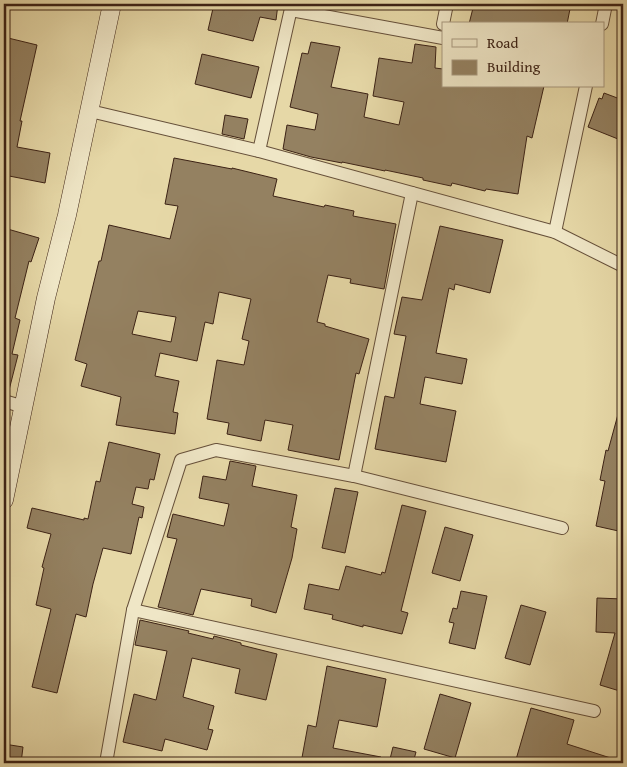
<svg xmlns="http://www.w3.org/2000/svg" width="627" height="767" font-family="'Gentium Book Plus',serif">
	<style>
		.building { fill: #948161; stroke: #3c2215; fill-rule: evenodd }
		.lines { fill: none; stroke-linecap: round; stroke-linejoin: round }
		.street-casing { stroke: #66503a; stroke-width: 14 }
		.secondary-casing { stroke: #3c2215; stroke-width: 19 }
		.street { stroke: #efe6c6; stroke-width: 12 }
		.secondary { stroke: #efe6c6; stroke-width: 18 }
	</style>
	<rect width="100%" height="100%" fill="#e6d8a7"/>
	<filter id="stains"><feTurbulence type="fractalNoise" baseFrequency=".004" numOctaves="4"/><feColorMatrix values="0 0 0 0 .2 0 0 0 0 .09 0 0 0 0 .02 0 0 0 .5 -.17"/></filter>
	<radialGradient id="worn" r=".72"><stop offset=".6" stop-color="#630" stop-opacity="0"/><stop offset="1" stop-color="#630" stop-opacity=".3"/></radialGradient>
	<g class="building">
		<polygon points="214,4 278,4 276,20 260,17 253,41 208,30"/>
		<polygon points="474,4 571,4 567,24 469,24"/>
		<polygon points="4,37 37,45 20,121 22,121 17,147 50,153 45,183 4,175"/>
		<polygon points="311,42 340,47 331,87 368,94 364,117 399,125 404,102 373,96 379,58 412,63 415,44 436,47 435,68 443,69 443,86 544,86 532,138 527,136 518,194 486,189 485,191 452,183 451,186 423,180 423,178 385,170 385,171 342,162 342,163 311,157 283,149 287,125 315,130 318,114 290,107 302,53 308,54"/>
		<polygon points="202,54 259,67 251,98 195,84"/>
		<polygon points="604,93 620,99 618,105 623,107 623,141 588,127 599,98 602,99"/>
		<polygon points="225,115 248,119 244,139 222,134"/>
		<path d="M174 158 232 169V168L277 179 273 196 324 207 325 205 354 211 353 216 396 224 384 289 350 283 351 279 328 275 317 322 325 324V326L369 339 359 374 356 373 339 460 288 450 293 425 265 420 261 441 227 434 229 423 207 419 217 360 244 365 249 341 242 339 251 299 219 292 213 324 205 322 197 361 160 353 155 376 179 381 173 412 178 413 175 434 116 425 121 397 81 386 87 364 75 360 99 261H101L109 225 170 239 178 206 165 204ZM138 311 176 317 171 342 132 334Z"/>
		<polygon points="440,226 503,240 490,293 455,284 454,290 449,288 436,353 467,359 462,384 425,377 420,404 456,411 446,462 375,449 385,396 394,398 406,336 394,334 402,297 422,300"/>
		<polygon points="4,228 39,238 31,262 29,261 15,318 20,320 12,354 18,355 8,394 4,393"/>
		<polygon points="620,407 623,408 623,532 596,526 605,481 600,480 606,450 608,451"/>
		<polygon points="109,442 160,454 154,480 150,479 148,489 136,487 132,504 144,507 142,518 139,517 131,554 103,548 93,584 86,617 76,614 57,693 32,687 51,609 36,605 44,568 42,567 51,534 27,528 32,508 84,520 84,518 88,519 96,481 100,482"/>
		<polygon points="230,461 256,466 252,486 297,495 291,527 297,529 292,558 276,613 251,606 252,599 201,589 193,615 158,607 177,539 167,537 173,514 224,526 229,504 199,498 203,476 226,480"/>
		<polygon points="335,488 358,492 345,553 322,548"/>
		<polygon points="402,505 426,511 401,611 408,613 402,634 363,625 363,627 332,619 333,615 304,609 309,584 339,590 346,566 381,575 382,572 385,573"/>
		<polygon points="445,527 473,535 460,581 432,573"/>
		<polygon points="461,591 487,596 475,649 449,643 454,623 449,622 453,608 457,609"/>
		<polygon points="597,598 623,599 623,692 600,685 615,633 596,632"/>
		<polygon points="521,605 546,612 530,665 505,658"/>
		<polygon points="140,620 189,631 188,633 213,639 214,636 241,643 241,645 277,654 266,700 235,693 240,669 192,658 183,697 214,706 208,729 213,730 207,750 165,739 162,751 123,742 134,694 156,700 167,651 135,645"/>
		<polygon points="327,666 386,679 377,727 339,720 333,748 381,757 381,763 301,763 308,725 316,727"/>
		<polygon points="440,694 471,703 455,758 424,749"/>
		<polygon points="531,708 574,720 567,744 620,761 620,763 515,763"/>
		<polygon points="4,744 23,747 21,763 4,763"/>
		<polygon points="393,747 416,752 413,763 389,763"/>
	</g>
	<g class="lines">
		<g class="street-casing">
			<g id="street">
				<polyline points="291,10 443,38"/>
				<polyline points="443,24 447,4"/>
				<polyline points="602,24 606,4"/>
				<polyline points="90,111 259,151 555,232 623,266"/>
				<polyline points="259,151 292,4"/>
				<polyline points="555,232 586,86"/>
				<polyline points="4,401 24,407"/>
				<polyline points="354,476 412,193"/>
				<polyline points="133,610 594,711"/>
				<polyline points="106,763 133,610 181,460 216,450 354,476 562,528"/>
			</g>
		</g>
		<g class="secondary-casing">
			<polyline id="secondary" points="4,500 46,298 67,215 112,4"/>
		</g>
		<use href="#street" class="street"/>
		<use href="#secondary" class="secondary"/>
	</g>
	<rect width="627" height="767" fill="none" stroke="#e6d8a7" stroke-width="20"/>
	<rect x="5" y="5" width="617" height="757" fill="none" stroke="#3c2215" stroke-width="2.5"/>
	<rect x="10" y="10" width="607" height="747" fill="none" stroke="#3c2215"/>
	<rect x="442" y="22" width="162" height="65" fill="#efe6c6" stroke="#a7987f"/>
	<rect x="452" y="39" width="25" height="8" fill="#efe6c6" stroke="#a7987f"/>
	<text x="487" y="48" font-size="15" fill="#3c2215">Road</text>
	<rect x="452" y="60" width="25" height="15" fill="#948161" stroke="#a7987f"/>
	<text x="487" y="72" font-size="15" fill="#3c2215">Building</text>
	<rect width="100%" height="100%" filter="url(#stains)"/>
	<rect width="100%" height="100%" fill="url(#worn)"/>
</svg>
